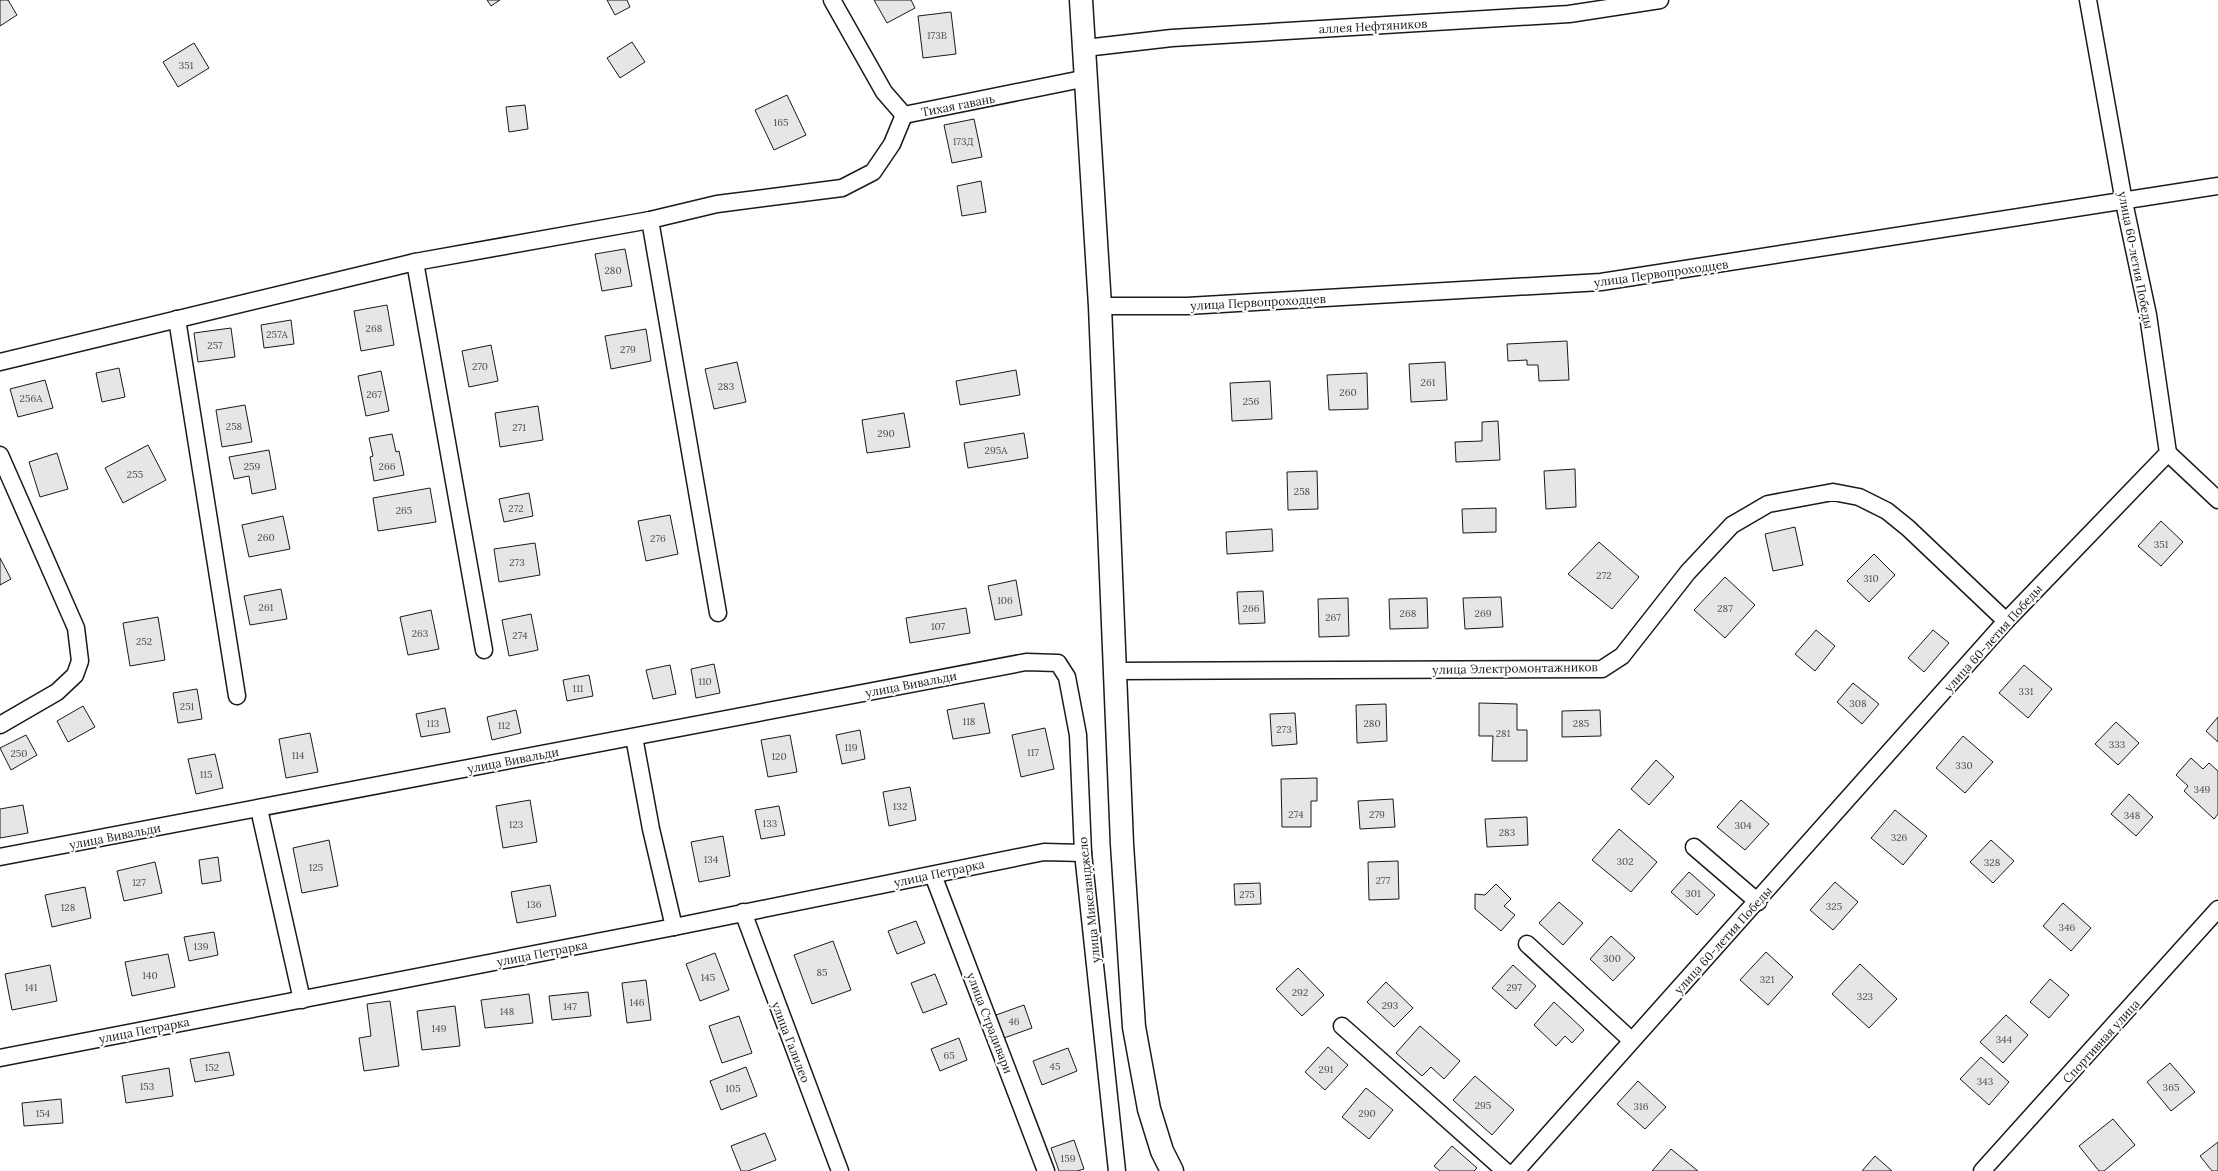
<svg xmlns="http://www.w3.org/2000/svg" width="2218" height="1171" font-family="Lora,serif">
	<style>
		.building { fill: #e6e6e6; stroke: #1a1a1a }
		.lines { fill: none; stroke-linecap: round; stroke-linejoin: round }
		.street-casing { stroke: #1a1a1a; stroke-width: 19 }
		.secondary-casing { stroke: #1a1a1a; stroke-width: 25 }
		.street { stroke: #fff; stroke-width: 16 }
		.secondary { stroke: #fff; stroke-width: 22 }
		.labels { text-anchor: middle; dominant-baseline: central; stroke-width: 4; stroke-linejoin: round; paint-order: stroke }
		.number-label { font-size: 10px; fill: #4d4d4d }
		.street-label { font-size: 12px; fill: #1a1a1a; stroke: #fff }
	</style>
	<rect width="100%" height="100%" fill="#fff"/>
	<g class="building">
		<polygon points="0,0 8,0 17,15 0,26"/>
		<polygon points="487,0 500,0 491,6"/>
		<polygon points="607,0 627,0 630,7 615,15"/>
		<polygon points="874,0 911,0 915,8 887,23"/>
		<polygon points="951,12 956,54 923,58 918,16"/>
		<polygon points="632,42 645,62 620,78 607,58"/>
		<polygon points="194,43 209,68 178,87 163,62"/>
		<polygon points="787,95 806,135 774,150 755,110"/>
		<polygon points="525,105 528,129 509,132 506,107"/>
		<polygon points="974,119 982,157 952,163 944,125"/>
		<polygon points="981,181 986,212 962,216 957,186"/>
		<polygon points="625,249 632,286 602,291 595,254"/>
		<polygon points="387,305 394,345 361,351 354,311"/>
		<polygon points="291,320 294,344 264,348 261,325"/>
		<polygon points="231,328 235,357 198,362 194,333"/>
		<polygon points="646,329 651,361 611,369 605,336"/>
		<polygon points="1567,341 1569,380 1539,381 1538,365 1527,365 1527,360 1508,361 1507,344"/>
		<polygon points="491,345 498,381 469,387 462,351"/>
		<polygon points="737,362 746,402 714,409 705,369"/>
		<polygon points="1445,362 1447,400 1411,402 1409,364"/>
		<polygon points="119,368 125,397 102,402 96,373"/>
		<polygon points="1016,370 1020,395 960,405 956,381"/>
		<polygon points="381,371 389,411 366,416 358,376"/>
		<polygon points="1367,373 1368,409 1329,410 1327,375"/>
		<polygon points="45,380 53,408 18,417 10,389"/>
		<polygon points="1270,381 1272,419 1232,421 1230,383"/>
		<polygon points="245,405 252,442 222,447 216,410"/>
		<polygon points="538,406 543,440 500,447 495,413"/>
		<polygon points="904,413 910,447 867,453 862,420"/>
		<polygon points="1498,421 1500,460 1456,462 1455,442 1482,441 1482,422"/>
		<polygon points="1024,433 1028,458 968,468 964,443"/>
		<polygon points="392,434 396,452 399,451 404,475 374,481 370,457 373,456 369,438"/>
		<polygon points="148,445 166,480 123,503 105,468"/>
		<polygon points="269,450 276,489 252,494 249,476 234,479 229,457"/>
		<polygon points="57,453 68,489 40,497 29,462"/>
		<polygon points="1575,469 1576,507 1546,509 1544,471"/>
		<polygon points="1317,471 1318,509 1288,510 1287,472"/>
		<polygon points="430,488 436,522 378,531 373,498"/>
		<polygon points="529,493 533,516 504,522 499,499"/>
		<polygon points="1496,508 1496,532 1463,533 1462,509"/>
		<polygon points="670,515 678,554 646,561 638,521"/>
		<polygon points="283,516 290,549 249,557 242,525"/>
		<polygon points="2161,521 2183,542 2161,566 2138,546"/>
		<polygon points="1795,527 1803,565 1773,571 1765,534"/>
		<polygon points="1272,529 1273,551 1227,554 1226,532"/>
		<polygon points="1599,542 1639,577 1612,609 1568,574"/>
		<polygon points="535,543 540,575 499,582 494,549"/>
		<polygon points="1874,554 1895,575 1869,602 1847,581"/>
		<polygon points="0,558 11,579 0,585"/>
		<polygon points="1725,577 1755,605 1725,638 1694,610"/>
		<polygon points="1016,580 1022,615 995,620 988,586"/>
		<polygon points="281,589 287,619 250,625 244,596"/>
		<polygon points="1263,591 1265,623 1239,624 1237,592"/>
		<polygon points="1501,597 1503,627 1465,629 1463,598"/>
		<polygon points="1348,598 1349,636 1319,637 1318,599"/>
		<polygon points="1427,598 1428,628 1390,629 1389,599"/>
		<polygon points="966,608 970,633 910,643 906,618"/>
		<polygon points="431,610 439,649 408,655 400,617"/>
		<polygon points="531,614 538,650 509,656 502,620"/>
		<polygon points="158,617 165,660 130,666 123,623"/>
		<polygon points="1816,630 1835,646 1815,671 1795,654"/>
		<polygon points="1933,630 1949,643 1924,672 1908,658"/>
		<polygon points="714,664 720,693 696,698 691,669"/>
		<polygon points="670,665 676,694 653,699 646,670"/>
		<polygon points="2024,665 2052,689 2028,718 1999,693"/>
		<polygon points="589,675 593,696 567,701 563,680"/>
		<polygon points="1853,683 1879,704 1862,724 1837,702"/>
		<polygon points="197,689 202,719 178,723 173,693"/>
		<polygon points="984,703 990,733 953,739 947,710"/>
		<polygon points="1479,703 1517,704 1517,730 1527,730 1527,761 1492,761 1493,736 1479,736"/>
		<polygon points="1386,704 1387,741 1357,743 1356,705"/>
		<polygon points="83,706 95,727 68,742 57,721"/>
		<polygon points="445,708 450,732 421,737 416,714"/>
		<polygon points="516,710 521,733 492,740 487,717"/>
		<polygon points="1600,710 1601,736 1562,737 1562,711"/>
		<polygon points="1295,713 1297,744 1272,746 1270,714"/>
		<polygon points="2218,717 2218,742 2206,731"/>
		<polygon points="2116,722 2139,743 2118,765 2095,744"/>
		<polygon points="1045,728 1054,769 1021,777 1012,735"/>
		<polygon points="860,730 865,759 842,764 836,735"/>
		<polygon points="310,733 318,772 286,778 279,739"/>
		<polygon points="26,735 37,755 11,770 0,748"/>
		<polygon points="790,735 797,772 768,777 761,740"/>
		<polygon points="1963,736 1993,762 1965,793 1936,768"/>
		<polygon points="215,754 223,788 196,794 188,759"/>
		<polygon points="2191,758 2203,769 2209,763 2218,771 2218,814 2214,819 2184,791 2188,786 2176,775"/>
		<polygon points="1656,760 1674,777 1649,805 1631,789"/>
		<polygon points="1317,778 1317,801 1311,801 1311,827 1282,827 1281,779"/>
		<polygon points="910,787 916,820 889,826 883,792"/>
		<polygon points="2129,794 2153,817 2136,836 2111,814"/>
		<polygon points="1393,799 1395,827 1360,829 1358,801"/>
		<polygon points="530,800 537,842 503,848 496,806"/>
		<polygon points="1741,800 1769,824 1745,850 1717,827"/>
		<polygon points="23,805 28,833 0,838 0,809"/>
		<polygon points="779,806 785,835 761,839 755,810"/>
		<polygon points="1895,810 1927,836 1903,865 1871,838"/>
		<polygon points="1527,817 1528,845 1487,847 1485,819"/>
		<polygon points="1619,829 1657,862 1631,892 1592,860"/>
		<polygon points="723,836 730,876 699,882 691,842"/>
		<polygon points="329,840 338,886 302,893 293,848"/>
		<polygon points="1991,840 2014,861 1993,883 1970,862"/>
		<polygon points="218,857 221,881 202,884 199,860"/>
		<polygon points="1398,861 1399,899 1369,900 1368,862"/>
		<polygon points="155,862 162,893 124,901 117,871"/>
		<polygon points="1689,872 1715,895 1697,915 1671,892"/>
		<polygon points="1835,882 1858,902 1833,930 1810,910"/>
		<polygon points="1260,883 1261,904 1235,905 1234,884"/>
		<polygon points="1496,884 1511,899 1504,906 1515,915 1501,931 1475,909 1475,894 1485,895"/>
		<polygon points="550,885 556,916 517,923 511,892"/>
		<polygon points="85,887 91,918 52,927 45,895"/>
		<polygon points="1559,902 1583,923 1563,945 1539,923"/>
		<polygon points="2063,903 2091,928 2071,951 2043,926"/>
		<polygon points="916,921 925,943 897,954 888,931"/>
		<polygon points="214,932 218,955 189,961 184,937"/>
		<polygon points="1611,936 1635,958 1613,981 1590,959"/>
		<polygon points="833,941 851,990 812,1004 794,955"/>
		<polygon points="1766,952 1793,977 1768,1005 1740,980"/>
		<polygon points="715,953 729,990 700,1001 686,964"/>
		<polygon points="168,954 175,987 132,996 125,962"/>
		<polygon points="1860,964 1897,999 1869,1028 1832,994"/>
		<polygon points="50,965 57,1001 12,1010 5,974"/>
		<polygon points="1513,965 1536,986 1516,1009 1492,988"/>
		<polygon points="1298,968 1324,995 1302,1016 1276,989"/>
		<polygon points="935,974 947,1004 923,1013 911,983"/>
		<polygon points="2050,979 2069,995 2049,1018 2030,1002"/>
		<polygon points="646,980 651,1020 627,1023 622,983"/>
		<polygon points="1386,982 1413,1008 1394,1027 1367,1002"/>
		<polygon points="588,992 591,1016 552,1020 549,996"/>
		<polygon points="529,994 533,1023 485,1028 481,1000"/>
		<polygon points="390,1001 399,1066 364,1071 359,1038 371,1036 367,1004"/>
		<polygon points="1554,1002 1584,1030 1572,1043 1565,1036 1556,1046 1534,1025"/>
		<polygon points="1024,1005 1032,1028 1004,1038 996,1015"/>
		<polygon points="455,1006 460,1046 422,1050 417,1011"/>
		<polygon points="2006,1015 2028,1035 2003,1063 1980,1042"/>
		<polygon points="739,1016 752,1053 722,1063 709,1026"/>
		<polygon points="1420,1026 1460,1061 1444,1079 1431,1067 1422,1076 1396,1053"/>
		<polygon points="959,1038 967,1060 940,1071 931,1049"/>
		<polygon points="1328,1047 1348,1065 1325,1090 1305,1072"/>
		<polygon points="1068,1048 1077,1071 1042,1085 1033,1061"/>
		<polygon points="229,1052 234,1075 195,1082 190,1059"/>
		<polygon points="1981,1057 2009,1082 1989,1105 1960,1079"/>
		<polygon points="2170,1063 2195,1092 2171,1111 2147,1082"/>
		<polygon points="746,1067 757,1096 721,1110 710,1081"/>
		<polygon points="169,1068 173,1096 126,1103 122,1076"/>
		<polygon points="1475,1076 1514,1110 1492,1135 1453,1100"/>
		<polygon points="1638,1081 1666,1107 1645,1129 1617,1104"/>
		<polygon points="1366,1088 1393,1110 1369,1139 1342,1117"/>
		<polygon points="61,1099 63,1123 24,1126 22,1103"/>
		<polygon points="2113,1119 2135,1145 2104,1171 2099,1171 2079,1146"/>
		<polygon points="765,1133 776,1160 748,1171 741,1171 731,1146"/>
		<polygon points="1074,1140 1084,1169 1077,1171 1059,1171 1051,1148"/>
		<polygon points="2218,1142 2218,1171 2212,1171 2200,1156"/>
		<polygon points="1452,1146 1477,1168 1474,1171 1440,1171 1434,1166"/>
		<polygon points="1671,1149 1698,1171 1652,1171"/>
		<polygon points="1875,1156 1892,1171 1862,1171"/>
	</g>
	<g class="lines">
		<g class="street-casing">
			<g id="street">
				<polyline points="832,0 884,92 904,115 1087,78"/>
				<polyline points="1085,48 1172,38 1569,14 1660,0"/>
				<polyline points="650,220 718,613"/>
				<polyline points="415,262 484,650"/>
				<polyline points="1100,306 1187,306 1601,282 2218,186"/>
				<polyline points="177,319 237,696"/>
				<polyline points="0,362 415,262 650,220 717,204 842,188 873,172 892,144 904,115"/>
				<polyline points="2168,453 2218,500"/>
				<polyline points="0,455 76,628 80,661 75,675 57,692 0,725"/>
				<polyline points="1116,671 1602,669 1622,656 1688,572 1732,525 1768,504 1833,492 1859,497 1887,511 1908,528 2006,621"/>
				<polyline points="634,737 651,829 674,927"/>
				<polyline points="259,809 302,1000"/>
				<polyline points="1694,847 1758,902"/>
				<polyline points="0,857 1026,662 1058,663 1067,677 1078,735 1083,853 1117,1171"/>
				<polyline points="933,875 1046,1171"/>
				<polyline points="743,912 840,1171"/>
				<polyline points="1527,944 1631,1040"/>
				<polyline points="1342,1026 1505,1171"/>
				<polyline points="0,1058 674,927 1044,852 1083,853"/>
				<polyline points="1516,1171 2006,621 2168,453 2148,315 2124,202 2088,0"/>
				<polyline points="1982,1171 2218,909"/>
			</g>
		</g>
		<g class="secondary-casing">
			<polyline id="secondary" points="1081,0 1100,306 1122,844 1134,1027 1149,1109 1162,1151 1172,1171"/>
		</g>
		<use href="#street" class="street"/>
		<use href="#secondary" class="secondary"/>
	</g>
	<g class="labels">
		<g class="number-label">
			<text x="937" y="35">173В</text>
			<text x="186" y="65">351</text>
			<text x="781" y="122">165</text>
			<text x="963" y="141">173Д</text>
			<text x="613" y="270">280</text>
			<text x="374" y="328">268</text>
			<text x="277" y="334">257А</text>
			<text x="215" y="345">257</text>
			<text x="628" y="349">279</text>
			<text x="480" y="366">270</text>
			<text x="1428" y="382">261</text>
			<text x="726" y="386">283</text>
			<text x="1348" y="392">260</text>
			<text x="374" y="394">267</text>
			<text x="31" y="398">256А</text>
			<text x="1251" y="401">256</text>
			<text x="234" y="426">258</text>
			<text x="519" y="427">271</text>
			<text x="886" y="433">290</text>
			<text x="996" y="450">295А</text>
			<text x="252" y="466">259</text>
			<text x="387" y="466">266</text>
			<text x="135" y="474">255</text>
			<text x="1302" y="491">258</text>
			<text x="516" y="508">272</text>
			<text x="404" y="510">265</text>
			<text x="266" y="537">260</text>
			<text x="658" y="538">276</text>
			<text x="2161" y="544">351</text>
			<text x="517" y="562">273</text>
			<text x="1604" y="575">272</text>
			<text x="1871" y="578">310</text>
			<text x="1005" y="600">106</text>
			<text x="266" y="607">261</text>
			<text x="1251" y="608">266</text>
			<text x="1725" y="608">287</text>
			<text x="1408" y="613">268</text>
			<text x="1483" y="613">269</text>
			<text x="1333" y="617">267</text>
			<text x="938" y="626">107</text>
			<text x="420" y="633">263</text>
			<text x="520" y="635">274</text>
			<text x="144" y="641">252</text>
			<text x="705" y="681">110</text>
			<text x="578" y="688">111</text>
			<text x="2026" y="691">331</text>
			<text x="1858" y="703">308</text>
			<text x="187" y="706">251</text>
			<text x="969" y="721">118</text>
			<text x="433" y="723">113</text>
			<text x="1372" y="723">280</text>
			<text x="1581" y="723">285</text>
			<text x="504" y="725">112</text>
			<text x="1284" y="729">273</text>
			<text x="1503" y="733">281</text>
			<text x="2117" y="744">333</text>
			<text x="851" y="747">119</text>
			<text x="1033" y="752">117</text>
			<text x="19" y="753">250</text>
			<text x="298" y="755">114</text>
			<text x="779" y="756">120</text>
			<text x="1964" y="765">330</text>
			<text x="206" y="774">115</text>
			<text x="2202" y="789">349</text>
			<text x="900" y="806">132</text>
			<text x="1296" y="814">274</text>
			<text x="1377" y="814">279</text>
			<text x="2132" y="815">348</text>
			<text x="770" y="823">133</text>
			<text x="516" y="824">123</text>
			<text x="1743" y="825">304</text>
			<text x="1507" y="832">283</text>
			<text x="1899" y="837">326</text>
			<text x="711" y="859">134</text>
			<text x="1625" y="861">302</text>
			<text x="1992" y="862">328</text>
			<text x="316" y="867">125</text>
			<text x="1383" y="880">277</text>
			<text x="139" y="882">127</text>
			<text x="1693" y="893">301</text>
			<text x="1247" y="894">275</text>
			<text x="534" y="904">136</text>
			<text x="1834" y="906">325</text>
			<text x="68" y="907">128</text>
			<text x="2067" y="927">346</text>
			<text x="201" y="946">139</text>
			<text x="1612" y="958">300</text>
			<text x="822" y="972">85</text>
			<text x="150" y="975">140</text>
			<text x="708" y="977">145</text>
			<text x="1767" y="979">321</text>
			<text x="31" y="987">141</text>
			<text x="1514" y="987">297</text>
			<text x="1300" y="992">292</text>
			<text x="1865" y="996">323</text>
			<text x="637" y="1002">146</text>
			<text x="1390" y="1005">293</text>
			<text x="570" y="1006">147</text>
			<text x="507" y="1011">148</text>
			<text x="1014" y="1021">46</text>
			<text x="439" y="1028">149</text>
			<text x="2004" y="1039">344</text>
			<text x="949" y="1055">65</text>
			<text x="1055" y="1066">45</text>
			<text x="212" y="1067">152</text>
			<text x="1326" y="1069">291</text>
			<text x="1985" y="1081">343</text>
			<text x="147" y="1086">153</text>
			<text x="2171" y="1087">365</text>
			<text x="733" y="1088">105</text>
			<text x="1483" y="1105">295</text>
			<text x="1641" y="1106">316</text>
			<text x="43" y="1113">154</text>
			<text x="1367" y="1113">290</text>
			<text x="1068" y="1158">159</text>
		</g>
		<g class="street-label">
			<text transform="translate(1373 26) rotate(-3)">аллея Нефтяников</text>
			<text transform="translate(958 105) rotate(-11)">Тихая гавань</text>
			<text transform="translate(2136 260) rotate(79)">улица 60-летия Победы</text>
			<text transform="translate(1661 273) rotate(-8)">улица Первопроходцев</text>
			<text transform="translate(1258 302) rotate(-3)">улица Первопроходцев</text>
			<text transform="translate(1993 638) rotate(-48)">улица 60-летия Победы</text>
			<text transform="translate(1515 668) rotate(-1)">улица Электромонтажников</text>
			<text transform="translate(911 684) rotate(-11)">улица Вивальди</text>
			<text transform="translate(513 760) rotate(-11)">улица Вивальди</text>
			<text transform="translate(115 836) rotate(-11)">улица Вивальди</text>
			<text transform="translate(939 873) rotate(-12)">улица Петрарка</text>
			<text transform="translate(1089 900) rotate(-96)">улица Микеланджело</text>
			<text transform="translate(1723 940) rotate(-48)">улица 60-летия Победы</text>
			<text transform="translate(542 953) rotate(-11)">улица Петрарка</text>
			<text transform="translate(990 1023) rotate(69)">улица Страдивари</text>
			<text transform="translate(144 1030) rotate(-11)">улица Петрарка</text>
			<text transform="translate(2101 1041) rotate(-48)">Спортивная улица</text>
			<text transform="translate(791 1042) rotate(69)">улица Галилео</text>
		</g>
	</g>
</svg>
